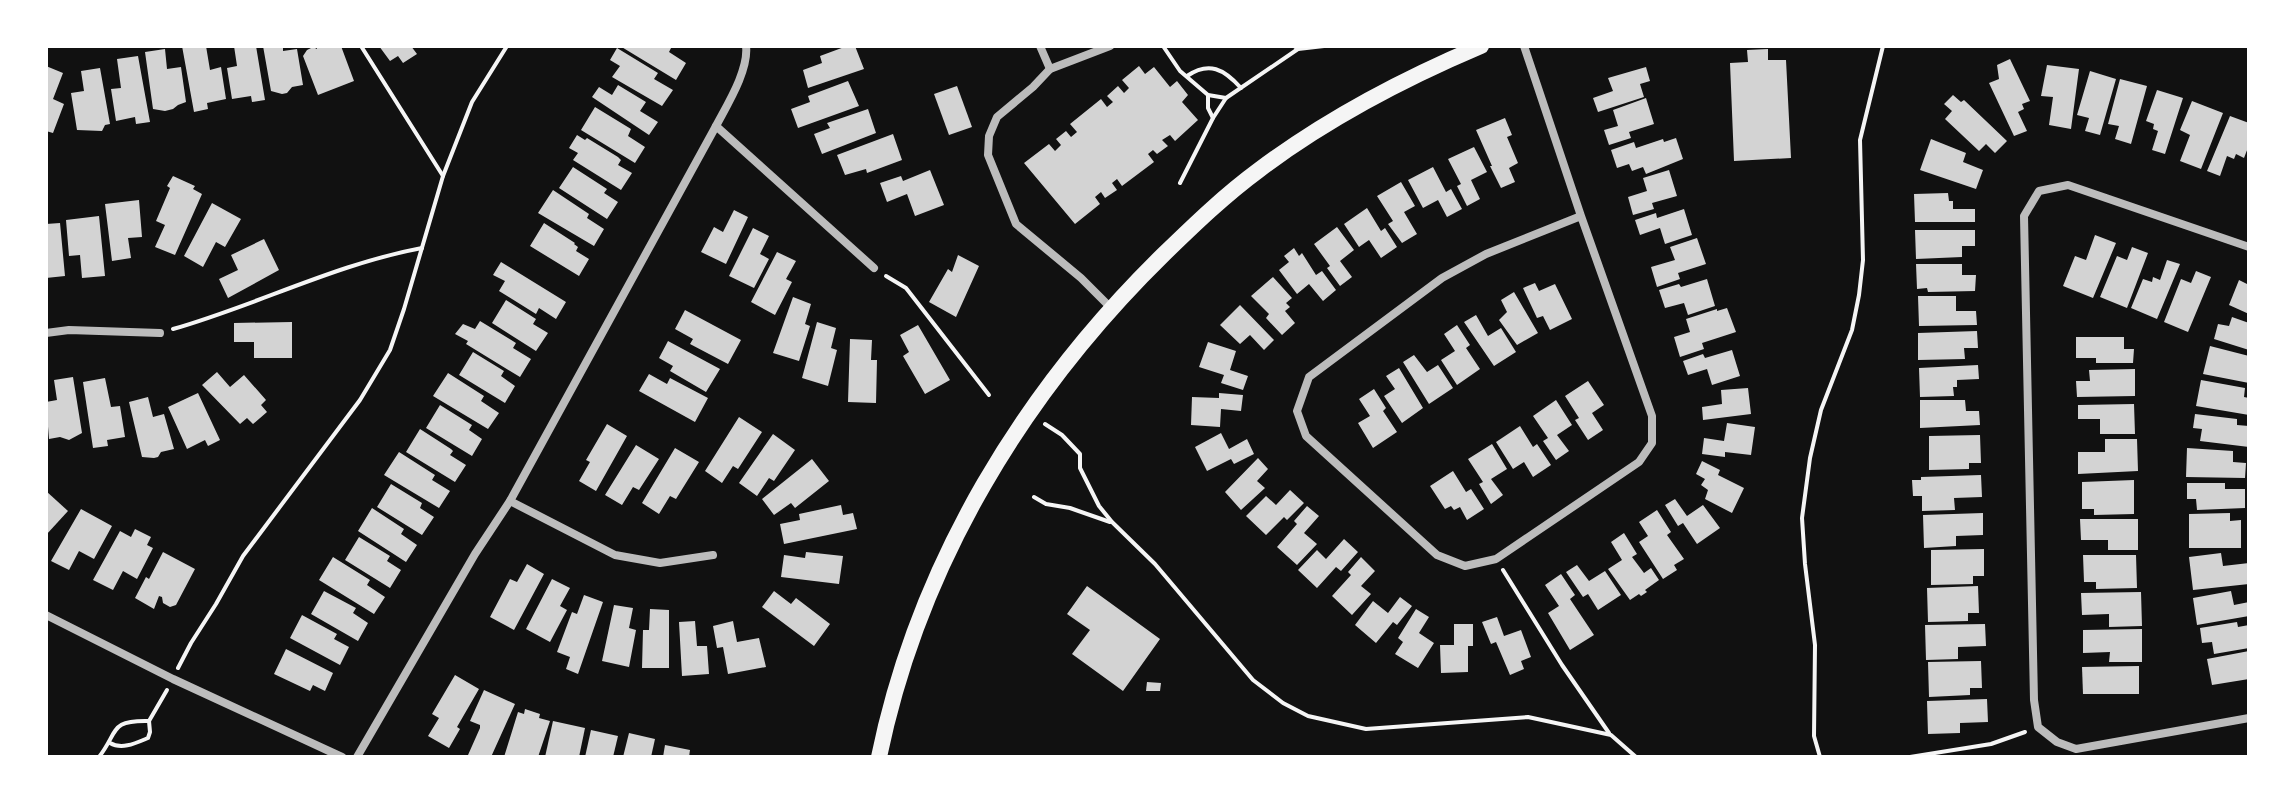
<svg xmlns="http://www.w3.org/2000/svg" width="2295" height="803" font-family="Lora,serif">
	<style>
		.building { fill: #d3d3d3 }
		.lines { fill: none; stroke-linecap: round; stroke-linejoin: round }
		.path { stroke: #f5f5f5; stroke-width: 4 }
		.minor { stroke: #bcbcbc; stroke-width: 8 }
		.secondary { stroke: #f5f5f5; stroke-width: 16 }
	</style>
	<rect width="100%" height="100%" fill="#111"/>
	<g class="building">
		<polygon points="182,46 206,46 210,70 221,67 226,99 207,103 208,109 194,112"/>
		<polygon points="234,46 256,46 265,100 252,102 251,96 232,99 227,68 237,66"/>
		<polygon points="263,46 283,46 283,51 297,49 303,85 292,87 287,93 282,94 271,91"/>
		<polygon points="317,46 341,46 354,81 318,95 303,56 307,50 313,47 317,49"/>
		<polygon points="379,46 411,46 417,54 403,63 398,56 390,61"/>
		<polygon points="620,46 672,46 669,52 686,63 676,80"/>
		<polygon points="847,46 855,46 864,69 808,88 803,70 822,63 820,56"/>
		<polygon points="617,48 658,73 654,79 673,90 662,106 612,77 620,66 610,60"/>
		<polygon points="165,49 167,69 181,67 186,102 178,105 173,109 165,111 153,109 145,52"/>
		<polygon points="1768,49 1768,60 1786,60 1791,158 1734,161 1730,63 1748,62 1747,50"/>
		<polygon points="138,56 150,122 136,124 135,117 116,121 111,89 121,88 117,59"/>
		<polygon points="2010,59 2030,101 2022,104 2024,109 2018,112 2027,131 2014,136 1989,83 1999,79 1997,65"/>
		<polygon points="2047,65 2079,69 2071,129 2049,125 2053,97 2041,96"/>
		<polygon points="46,66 63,73 53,99 64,104 53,133 46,131"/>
		<polygon points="1139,66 1145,74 1154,67 1170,87 1177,81 1188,95 1182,102 1198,120 1175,141 1170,135 1162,140 1168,146 1157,154 1153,150 1148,154 1154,162 1122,186 1117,179 1112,183 1117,190 1105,198 1101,192 1095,197 1100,204 1075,224 1024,163 1049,144 1055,151 1061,145 1056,139 1066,131 1071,137 1077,132 1070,124 1101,99 1107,107 1113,102 1107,96 1118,86 1124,93 1129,88 1122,80"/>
		<polygon points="1646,67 1650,81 1640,84 1644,97 1598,112 1593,98 1613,91 1608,78"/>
		<polygon points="100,68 110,124 105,125 102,131 77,130 71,93 84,91 81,71"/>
		<polygon points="2090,71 2116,79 2100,135 2085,131 2089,118 2077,115"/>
		<polygon points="2120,79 2147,86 2131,144 2115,139 2119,126 2108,124"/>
		<polygon points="848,81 859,106 798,128 791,109 810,102 808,96"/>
		<polygon points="618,85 646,102 640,111 658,122 649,135 592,97 599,87 612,95"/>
		<polygon points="957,86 972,127 949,135 934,94"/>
		<polygon points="2157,90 2183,98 2165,154 2152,150 2158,131 2153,129 2154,124 2146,121"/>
		<polygon points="1953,95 1961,102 1964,100 2007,141 1995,153 1986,144 1979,151 1945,119 1952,111 1944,104"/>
		<polygon points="1646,98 1654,124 1629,132 1631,138 1609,145 1604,130 1618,126 1613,110"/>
		<polygon points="2192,101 2223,113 2201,169 2180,161 2190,135 2180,130"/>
		<polygon points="595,107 631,129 628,136 645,147 635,163 581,130"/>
		<polygon points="868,109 876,133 822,154 814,134 830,128 827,123"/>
		<polygon points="2230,116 2249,123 2249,145 2244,158 2236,154 2234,159 2227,156 2220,176 2207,171"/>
		<polygon points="1505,118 1512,135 1507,137 1518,163 1509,168 1515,182 1501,188 1490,166 1492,166 1476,130"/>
		<polygon points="893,134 902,160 867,173 866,169 845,175 837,155"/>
		<polygon points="577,135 585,140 587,138 618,157 621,160 618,165 632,173 621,190 573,160 578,153 569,148"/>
		<polygon points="1676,138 1683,159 1646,174 1643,167 1632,171 1629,164 1617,168 1611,150 1634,142 1636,148 1663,139 1664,142"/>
		<polygon points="1931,139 1966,153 1963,162 1983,170 1976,189 1920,170"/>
		<polygon points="1474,147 1487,172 1471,180 1480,199 1467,206 1457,186 1461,184 1448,159"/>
		<polygon points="573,167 607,189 604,193 618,202 607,219 559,188"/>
		<polygon points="1433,167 1446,192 1451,189 1462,209 1447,217 1438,200 1423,208 1408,180"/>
		<polygon points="930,170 944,205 915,216 907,194 887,202 880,183 901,176 903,181"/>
		<polygon points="1669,170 1677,196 1652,203 1654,209 1633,215 1628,197 1647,191 1643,178"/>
		<polygon points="173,176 195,186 193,189 202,194 175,255 155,247 165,225 156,221 170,188 167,186"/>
		<polygon points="1401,182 1415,206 1404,212 1417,234 1402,243 1388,224 1393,221 1377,196"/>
		<polygon points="553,190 589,214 587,218 604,229 594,246 538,213"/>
		<polygon points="1948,193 1949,201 1953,201 1953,209 1975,209 1975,222 1915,222 1914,194"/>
		<polygon points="139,200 142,237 128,238 131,258 112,261 105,204"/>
		<polygon points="212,203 241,219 225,247 216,242 203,267 184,256"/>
		<polygon points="1367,208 1381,231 1385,228 1397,247 1381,258 1369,240 1359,247 1344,224"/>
		<polygon points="1684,209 1692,235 1665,244 1660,228 1640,235 1635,220 1656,213 1657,218"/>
		<polygon points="734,210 748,217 726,264 701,252 714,227 723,232"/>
		<polygon points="99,216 105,276 82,278 80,255 69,256 66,220"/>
		<polygon points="60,223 65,276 46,278 46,224"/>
		<polygon points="544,223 575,243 574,244 578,247 576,251 589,259 579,276 530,246"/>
		<polygon points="1337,227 1354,250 1340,261 1352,277 1340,286 1327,268 1330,266 1314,244"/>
		<polygon points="753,228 769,236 760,254 769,259 754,288 729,276"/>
		<polygon points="1915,230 1975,230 1975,246 1962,246 1962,257 1916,259"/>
		<polygon points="2095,235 2116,243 2093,298 2063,286 2075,256 2086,260"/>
		<polygon points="1697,238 1706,264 1678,273 1680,279 1657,287 1651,267 1675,260 1670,247"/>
		<polygon points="264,239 279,270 228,298 219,279 238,270 231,255"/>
		<polygon points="2132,247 2148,253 2127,308 2100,297 2117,256 2127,260"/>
		<polygon points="1294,248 1299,256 1302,253 1316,275 1322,271 1336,290 1323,301 1309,284 1297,294 1279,270 1289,262 1284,256"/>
		<polygon points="777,252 796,261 786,279 792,282 775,315 751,302"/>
		<polygon points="958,255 979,266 956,317 929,302 948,269 952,272"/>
		<polygon points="2167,260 2180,264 2157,319 2131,308 2143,279 2152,282 2153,277 2160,280"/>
		<polygon points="501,262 566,302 556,319 539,308 536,314 499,291 505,281 493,275"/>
		<polygon points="1916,264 1962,264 1962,275 1976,275 1975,291 1928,292 1927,288 1917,289"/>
		<polygon points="2196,271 2211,277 2188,332 2164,322 2181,279 2191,283"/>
		<polygon points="1273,277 1292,298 1286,303 1290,307 1285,311 1295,323 1282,335 1266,318 1269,314 1251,296"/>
		<polygon points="1707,279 1715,306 1688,315 1684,303 1665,308 1659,290 1679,284 1681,287"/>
		<polygon points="2239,280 2249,285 2249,314 2229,305"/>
		<polygon points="1535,283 1539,291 1555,284 1572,319 1550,330 1543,316 1537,318 1523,288"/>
		<polygon points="1514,292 1538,333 1517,345 1499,320 1507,312 1501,300"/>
		<polygon points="1918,296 1956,296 1956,311 1976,311 1977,325 1919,326"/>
		<polygon points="793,297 811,304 805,324 810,326 799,361 773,353"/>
		<polygon points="506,300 536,319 533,324 548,333 536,351 492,323"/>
		<polygon points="1240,305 1274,340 1264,350 1250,335 1240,344 1220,325"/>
		<polygon points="1727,308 1736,332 1702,343 1704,349 1680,357 1674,337 1690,332 1686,319 1717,309 1717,311"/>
		<polygon points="685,310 741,340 728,364 690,344 693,339 675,329"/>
		<polygon points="1476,315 1488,336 1501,328 1516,352 1494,366 1464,322"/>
		<polygon points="2232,317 2249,323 2249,350 2214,339 2218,324 2229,326"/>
		<polygon points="480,321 516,343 513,348 531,359 520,377 466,344 468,341 455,334 463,324 475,329"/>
		<polygon points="292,322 292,358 254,358 254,342 234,342 234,323"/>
		<polygon points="817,322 836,328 831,348 837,350 828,386 802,378"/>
		<polygon points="918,325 950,380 925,394 903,356 909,352 900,335"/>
		<polygon points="1457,325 1470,345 1466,348 1480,369 1457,385 1441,360 1455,351 1444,334"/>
		<polygon points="1977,331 1978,348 1964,348 1965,359 1918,360 1918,333"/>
		<polygon points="2076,337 2124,337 2124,349 2134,349 2133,363 2096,363 2096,358 2076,358"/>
		<polygon points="850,339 872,340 871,360 877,360 876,403 848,402"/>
		<polygon points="668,341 720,369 706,392 670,371 673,366 659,358"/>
		<polygon points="1208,342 1236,351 1230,370 1248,376 1243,390 1221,383 1224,375 1199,367"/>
		<polygon points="2210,346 2249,356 2249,383 2203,374"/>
		<polygon points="1732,350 1740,376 1712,385 1707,369 1688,375 1683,361 1703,354 1705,358"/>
		<polygon points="473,352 504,371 501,376 515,386 505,403 459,375"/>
		<polygon points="1414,355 1427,372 1438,365 1453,388 1429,404 1403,362"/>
		<polygon points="1978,365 1979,379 1957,380 1957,387 1953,387 1954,396 1920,397 1919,368"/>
		<polygon points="1399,368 1423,408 1402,423 1384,396 1395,389 1386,376"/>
		<polygon points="2135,369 2135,396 2077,397 2076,381 2090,381 2089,370"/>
		<polygon points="217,372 230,387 244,375 266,400 261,405 267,412 253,424 247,418 240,424 202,385"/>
		<polygon points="448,373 484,396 481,401 499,413 488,429 433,396"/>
		<polygon points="649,374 667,384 670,378 708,398 695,422 639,391"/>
		<polygon points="73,377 82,433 69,440 60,437 49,439 46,402 57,400 54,380"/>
		<polygon points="105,378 111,407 120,406 125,437 107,440 108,446 93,448 83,382"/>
		<polygon points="2201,380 2245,388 2244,397 2249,398 2249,415 2196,406"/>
		<polygon points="1588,381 1604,405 1592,413 1603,430 1588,440 1575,420 1579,418 1565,396"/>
		<polygon points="1748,388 1751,414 1703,420 1702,407 1722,404 1721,390"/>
		<polygon points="1374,389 1386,408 1383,411 1397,432 1373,448 1358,423 1370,416 1359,399"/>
		<polygon points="198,393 220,440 208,446 205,440 187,449 168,407"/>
		<polygon points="1219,393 1243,395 1241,411 1221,409 1220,427 1191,425 1192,397 1219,398"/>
		<polygon points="148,397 153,417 164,414 174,449 161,452 158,457 154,458 142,457 129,402"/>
		<polygon points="1556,400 1572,425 1557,435 1569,451 1556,460 1543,441 1548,438 1533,416"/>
		<polygon points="1920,400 1965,400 1966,411 1979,411 1980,425 1920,428"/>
		<polygon points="2134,404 2135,434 2100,434 2100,419 2078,419 2078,405"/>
		<polygon points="440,405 472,425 469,430 482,439 472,456 426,428"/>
		<polygon points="2195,414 2237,419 2237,425 2249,426 2249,447 2200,441 2202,429 2193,428"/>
		<polygon points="739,417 762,432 738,469 733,466 722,483 705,471"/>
		<polygon points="1727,423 1755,427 1751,455 1725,452 1725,457 1702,454 1704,438 1724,441"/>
		<polygon points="607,424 627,436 596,491 579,481 590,462 586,460"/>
		<polygon points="1520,426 1533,447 1537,444 1551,465 1533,477 1524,462 1513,469 1496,442"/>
		<polygon points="420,429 451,449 453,451 450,455 466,465 455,482 406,452"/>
		<polygon points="1221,433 1229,449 1247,439 1254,454 1234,464 1231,459 1207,471 1195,447"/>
		<polygon points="773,434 795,450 774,481 769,478 757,496 739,483"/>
		<polygon points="1980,435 1981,463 1969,463 1969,469 1929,470 1929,436"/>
		<polygon points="2105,439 2137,439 2138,471 2078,474 2078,452 2105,452"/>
		<polygon points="1492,444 1507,469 1491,479 1503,495 1491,504 1479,484 1483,482 1468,459"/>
		<polygon points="636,445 659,459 639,490 633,487 622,505 605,495"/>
		<polygon points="675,448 699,462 676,499 670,496 659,514 642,503"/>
		<polygon points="2187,448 2233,451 2233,462 2246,463 2245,478 2186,477"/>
		<polygon points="399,452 435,475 432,480 450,491 439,508 384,475"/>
		<polygon points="1258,458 1268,469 1257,481 1265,488 1241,510 1225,492"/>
		<polygon points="812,459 829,481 795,508 791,503 774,515 762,499"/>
		<polygon points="1702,461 1720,470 1718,475 1744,488 1732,513 1705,499 1708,490 1701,485 1705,479 1696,474"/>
		<polygon points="1453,471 1466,492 1471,489 1484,509 1467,520 1460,507 1454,510 1451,506 1445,509 1430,486"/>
		<polygon points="1981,475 1982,497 1954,498 1955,510 1922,511 1922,496 1913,496 1912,480 1921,480 1921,477"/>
		<polygon points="2134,480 2134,514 2094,515 2094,509 2082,509 2082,482"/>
		<polygon points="2187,483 2225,483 2225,489 2245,489 2245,508 2197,510 2196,499 2187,499"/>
		<polygon points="391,484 422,503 420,508 434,517 422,535 377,507"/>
		<polygon points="1290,490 1304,503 1287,520 1284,517 1266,535 1246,516 1266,496 1276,505"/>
		<polygon points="46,491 68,511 46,535"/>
		<polygon points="1675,499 1687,516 1703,505 1720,528 1697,544 1683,523 1678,526 1665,505"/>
		<polygon points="841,505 843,515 853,513 857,529 784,544 780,524 800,520 799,514"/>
		<polygon points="1307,506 1319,516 1304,533 1317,544 1297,565 1277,547 1297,524 1294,521"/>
		<polygon points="372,508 404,529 401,534 417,545 406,562 358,531"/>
		<polygon points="81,509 112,526 94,559 79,551 69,570 51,561"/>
		<polygon points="1657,510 1671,532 1667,535 1684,559 1674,565 1677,570 1663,579 1639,542 1648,536 1639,522"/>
		<polygon points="1983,513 1983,535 1956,536 1956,546 1924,548 1923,515"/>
		<polygon points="2230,513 2230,521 2241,520 2241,548 2189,548 2189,514"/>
		<polygon points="2080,519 2138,519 2138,550 2108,550 2108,540 2081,540"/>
		<polygon points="135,529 151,537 147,545 153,548 137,579 123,571 113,590 93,580 120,531 131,537"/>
		<polygon points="1624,533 1637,554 1632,557 1644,573 1651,568 1659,580 1645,590 1647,592 1641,596 1639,594 1630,600 1608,569 1622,560 1611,542"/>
		<polygon points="359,537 390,556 387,561 401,570 390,588 345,560"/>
		<polygon points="1344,539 1358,552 1341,571 1336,567 1317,588 1298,570 1317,550 1326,559"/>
		<polygon points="1984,549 1984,576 1973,576 1973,584 1931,585 1931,550"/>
		<polygon points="163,552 195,569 176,605 170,607 163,603 162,597 159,596 154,609 135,598 146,577 149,579"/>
		<polygon points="806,552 843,556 839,584 781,577 784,555 805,558"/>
		<polygon points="2221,553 2223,566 2249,563 2249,584 2193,590 2189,557"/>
		<polygon points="2083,555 2136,555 2137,588 2096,589 2096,582 2084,582"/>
		<polygon points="333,557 370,580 367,585 385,597 374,614 319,580"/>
		<polygon points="1361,557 1375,571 1361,586 1371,594 1352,615 1332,596 1351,575 1348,572"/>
		<polygon points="527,564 544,574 514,630 490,617 510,579 517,582"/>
		<polygon points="1577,565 1589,581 1605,571 1621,595 1598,610 1588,594 1583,597 1566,572"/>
		<polygon points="1561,574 1575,595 1570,599 1594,635 1570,650 1548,613 1559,606 1545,585"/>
		<polygon points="552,579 570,588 560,606 567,610 550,642 526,629"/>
		<polygon points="1087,586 1160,639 1123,691 1072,654 1090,630 1067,614"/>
		<polygon points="1978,586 1979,613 1968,613 1968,621 1928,622 1927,588"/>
		<polygon points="324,591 356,608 353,613 368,623 358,641 311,614"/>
		<polygon points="774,591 791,604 796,598 830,624 814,646 762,607"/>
		<polygon points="2231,591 2234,605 2249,602 2249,616 2197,625 2193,598"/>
		<polygon points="2141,592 2142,626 2109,627 2109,614 2082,615 2081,593"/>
		<polygon points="584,595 603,602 578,674 566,669 570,657 557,652 572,612 577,614"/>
		<polygon points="1400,597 1412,606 1397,625 1393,622 1376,643 1355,625 1373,601 1388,613"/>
		<polygon points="614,605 633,608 629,628 636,630 629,667 602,661"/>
		<polygon points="650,609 669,610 669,668 642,668 643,630 649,630"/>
		<polygon points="1416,609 1429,617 1419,633 1434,643 1418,668 1395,654 1403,642 1398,638"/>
		<polygon points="302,615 337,634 334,639 349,647 340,665 290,638"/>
		<polygon points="1497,617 1504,636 1521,630 1531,657 1521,661 1524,669 1510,675 1496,642 1491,644 1482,622"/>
		<polygon points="695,621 697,646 707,646 709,674 682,676 679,622"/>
		<polygon points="733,621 737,642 759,638 766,667 728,674 723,647 717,648 713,626"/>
		<polygon points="2237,622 2238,627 2249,625 2249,648 2214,654 2212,642 2202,643 2200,628"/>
		<polygon points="1454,624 1473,624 1473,646 1468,646 1468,672 1441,673 1440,645 1454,645"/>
		<polygon points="1985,624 1986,646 1958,647 1958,659 1926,660 1925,625"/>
		<polygon points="2142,629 2142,662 2109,662 2110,652 2083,653 2083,630"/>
		<polygon points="286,649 333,673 325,691 313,685 310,691 274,674"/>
		<polygon points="2249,651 2249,679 2212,685 2207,659"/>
		<polygon points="1981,661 1982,688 1970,688 1970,695 1929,697 1928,662"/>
		<polygon points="2139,666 2139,694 2083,694 2082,667"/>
		<polygon points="455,675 479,689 457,727 460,729 449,748 428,736 439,718 432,714"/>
		<polygon points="1147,682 1161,683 1160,691 1146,691"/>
		<polygon points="484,690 515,704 491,757 471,757 468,755 480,728 480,725 470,721"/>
		<polygon points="1987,699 1988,722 1960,723 1960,733 1928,734 1927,701"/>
		<polygon points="525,709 540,714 539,718 550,721 538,757 504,757 518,712 524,714"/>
		<polygon points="553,721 585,728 579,757 545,757"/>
		<polygon points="591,730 618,736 613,757 585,757"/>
		<polygon points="629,733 655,739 651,757 623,757"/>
		<polygon points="665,745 690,750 689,757 663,757"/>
	</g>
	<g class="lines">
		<g class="path">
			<polyline points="361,46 443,176"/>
			<polyline points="1163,46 1180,71 1208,95 1226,98"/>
			<polyline points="1294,46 1298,49 1324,46"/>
			<path d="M1187 76C1209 61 1224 69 1241 88"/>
			<polyline points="1208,95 1208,108 1213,118"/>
			<polyline points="1180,183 1213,118 1226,98 1298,49"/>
			<polyline points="886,276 906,288 989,395"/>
			<path d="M173 329C257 305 336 264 422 248"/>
			<polyline points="1045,424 1062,435 1080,454 1080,468 1099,506 1112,522 1155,564 1253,680 1283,703 1308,716 1366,729 1528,717 1611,735 1636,757"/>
			<polyline points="1034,497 1046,504 1070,508 1110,522"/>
			<polyline points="1503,570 1562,665 1609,733"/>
			<polyline points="178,668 191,643 216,604 243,556 360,400 390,350 404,309 443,176 472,102 507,46"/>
			<path d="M110 743C122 750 136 743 148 738L150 732 149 721"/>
			<path d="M99 757C119 731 109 720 149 721L167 690"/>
			<polyline points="1820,757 1814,736 1815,645 1805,564 1802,518 1810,458 1821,410 1852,330 1859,295 1863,260 1860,140 1883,46"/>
			<polyline points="1910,757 1991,744 2025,732"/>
		</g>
		<g class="minor">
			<polyline points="1040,46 1050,69"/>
			<polyline points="1110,46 1050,69 1033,87 997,117 989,136 988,155 1016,224 1081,278 1111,308"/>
			<polyline points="1524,46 1581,216 1652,416 1652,443 1639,462 1496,559 1465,566 1437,555 1306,436 1297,411 1309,377 1442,278 1486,254 1581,216"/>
			<polyline points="716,126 874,268"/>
			<polyline points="2249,247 2068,185 2039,191 2024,216 2034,700 2038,727 2057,742 2076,749 2249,718"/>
			<polyline points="46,333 69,330 160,333"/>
			<polyline points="510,501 615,555 660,563 713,555"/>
			<polyline points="46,615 173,679 342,757"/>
			<path d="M357 757 475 554 510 501 716 126C727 105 749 70 746 46"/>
		</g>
		<path class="secondary" d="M879 757C919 563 1024 391 1164 254 1195 224 1225 195 1259 170 1328 118 1403 79 1481 46"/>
	</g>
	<rect width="2295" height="803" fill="none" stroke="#ffffff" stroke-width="96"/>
</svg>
